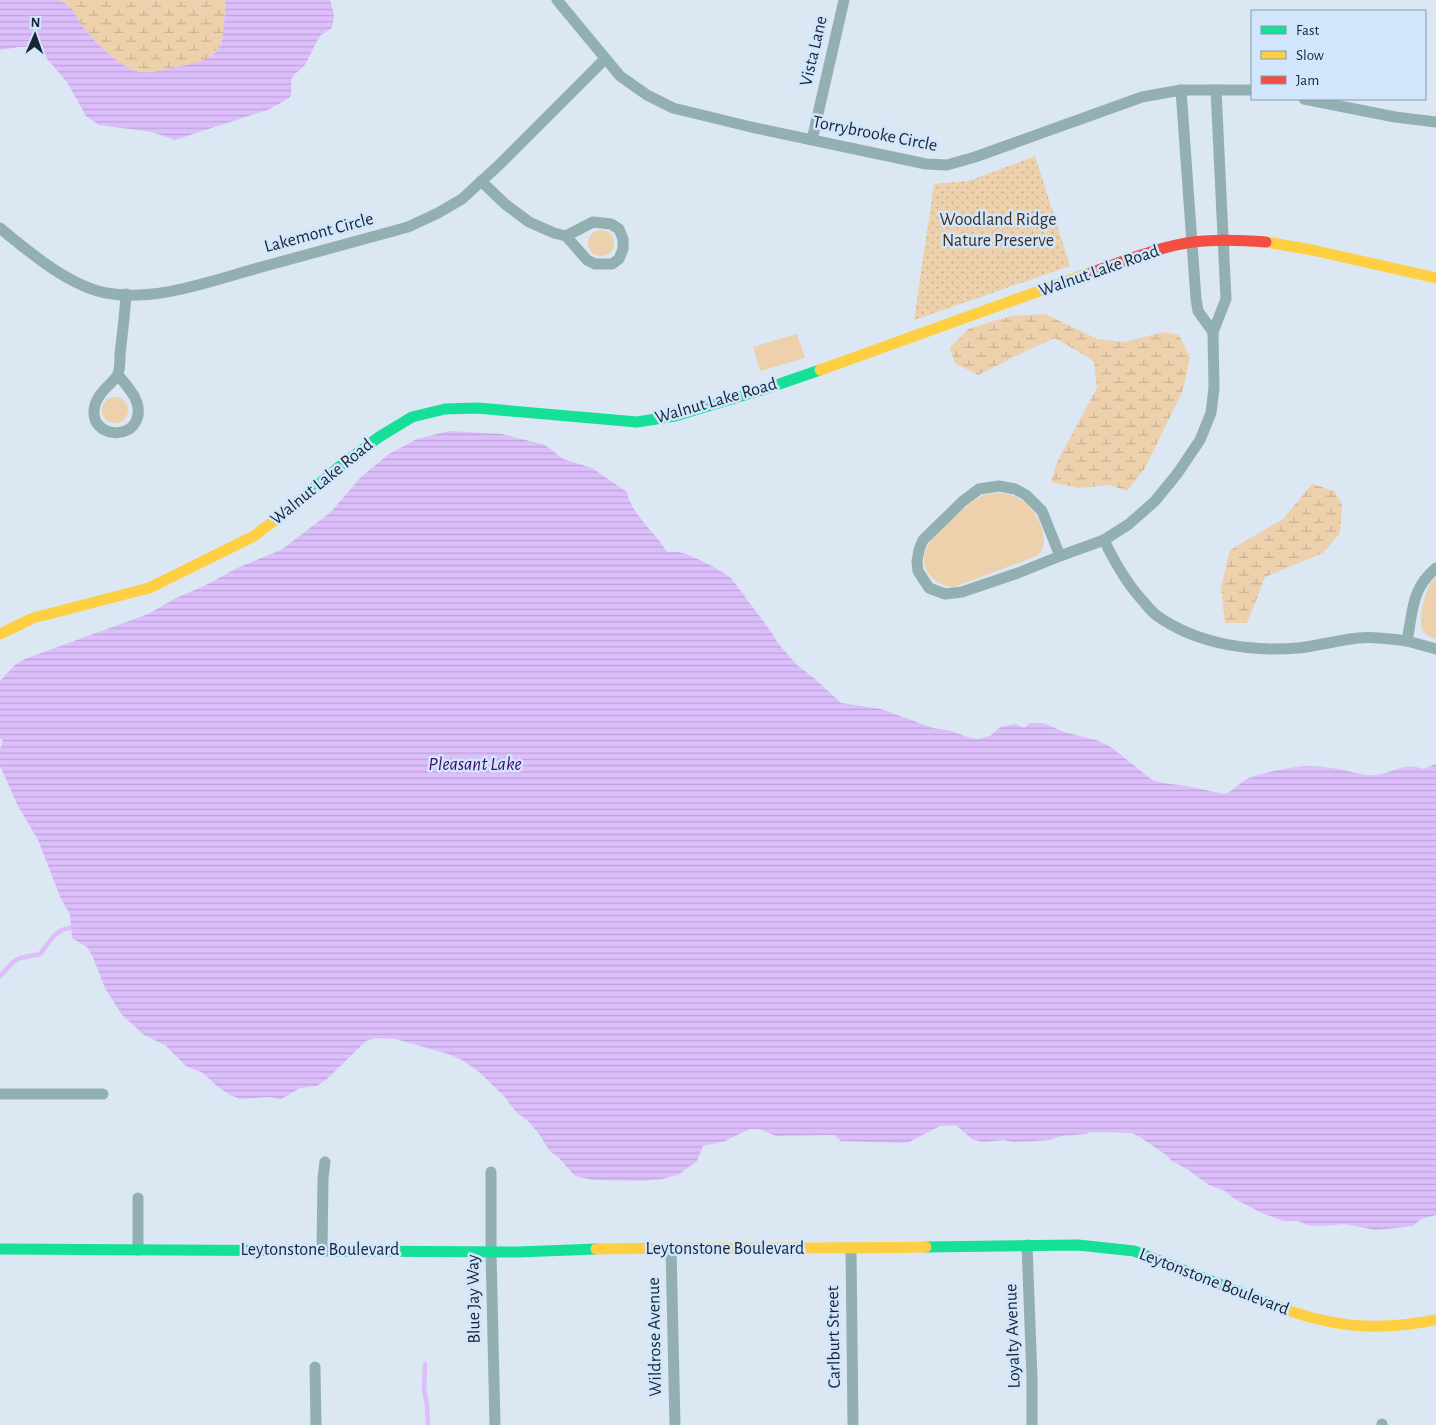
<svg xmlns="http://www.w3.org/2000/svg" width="1436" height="1425" font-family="'Alegreya Sans',sans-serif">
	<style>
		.grass { fill: #edd0ac }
		.wetland { fill: url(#wetland-marsh) }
		.park { fill: url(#park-dots) }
		.water { fill: url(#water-rules) }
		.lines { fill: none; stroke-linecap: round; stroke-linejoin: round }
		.stream { stroke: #dcbefb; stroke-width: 4.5 }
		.street { stroke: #92b0b2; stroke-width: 11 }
		.fast { stroke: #16e098; stroke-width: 11 }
		.slow { stroke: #ffcf43; stroke-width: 11 }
		.jam { stroke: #f24e42; stroke-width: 11 }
		.labels { text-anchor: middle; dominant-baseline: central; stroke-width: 5; stroke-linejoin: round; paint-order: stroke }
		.street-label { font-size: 18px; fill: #182533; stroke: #d1e6fd }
		.park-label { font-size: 18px; fill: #40311f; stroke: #d1e6fd }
		.water-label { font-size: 19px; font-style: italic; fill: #470866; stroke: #d1e6fd }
	</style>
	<defs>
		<pattern id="wetland-marsh" width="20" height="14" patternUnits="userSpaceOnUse" patternTransform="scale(1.25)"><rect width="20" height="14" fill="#edd0ac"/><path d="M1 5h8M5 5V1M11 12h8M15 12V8" fill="none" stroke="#cab294"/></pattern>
		<pattern id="park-dots" width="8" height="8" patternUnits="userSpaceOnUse" patternTransform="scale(1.25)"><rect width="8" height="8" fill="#edd0ac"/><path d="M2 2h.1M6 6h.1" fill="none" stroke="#cab294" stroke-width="1.8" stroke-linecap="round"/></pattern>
		<pattern id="water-rules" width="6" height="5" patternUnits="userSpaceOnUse" patternTransform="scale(1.25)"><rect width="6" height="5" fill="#dcbefb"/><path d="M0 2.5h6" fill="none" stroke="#bca3d8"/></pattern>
	</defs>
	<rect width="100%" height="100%" fill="#dbe7f3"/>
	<g class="grass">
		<circle cx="601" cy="243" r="13"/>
		<polygon points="797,334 805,358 760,371 753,347"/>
		<circle cx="115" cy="410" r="13"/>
		<path d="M994 493C1005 493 1015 495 1024 502 1038 512 1053 543 1037 556L954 587C943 586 934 582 928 573 910 545 959 514 976 499L984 495Z"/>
		<path d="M1436 577V639C1431 637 1425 635 1423 630 1417 619 1426 584 1436 577Z"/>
	</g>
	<g class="wetland">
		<path d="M58 0H226C222 31 231 46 200 63 182 66 161 73 143 72 124 72 94 42 83 27 76 16 72 4 58 0Z"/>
		<polygon points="1045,314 1097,339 1125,342 1163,332 1179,335 1190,357 1183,390 1145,468 1127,491 1110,485 1079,488 1051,482 1057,462 1097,388 1094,361 1055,338 1026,351 978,375 955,363 950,348 968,329 1011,316"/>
		<polygon points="1312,484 1334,491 1342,504 1340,533 1323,553 1265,577 1247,623 1225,623 1221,588 1230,550 1283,519"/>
	</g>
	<polygon class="park" points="1035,156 1070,266 914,320 934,184 969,181"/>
	<g class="water">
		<path d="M0 0H58C73 5 75 15 83 27 94 42 124 72 143 72 156 73 169 68 181 66 231 57 221 42 226 0H330L334 15 332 28 321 35 317 41 305 65 294 75 291 79V95L289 98 270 109 175 140 152 132 99 125 86 116 67 82 48 60 35 50 28 47H19L0 50Z"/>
		<path d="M449 431 502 434 545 445 563 459 592 468 627 492C630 513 656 533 667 552 671 553 675 551 679 552 692 555 721 570 731 578L772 633 777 642 796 664 815 679 841 703 881 709 933 728 952 731 970 738 979 739 990 736 999 728 1004 726 1016 724 1024 728 1030 723H1043L1064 732 1099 741 1111 747 1152 780 1163 783 1187 786 1224 794C1234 791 1238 784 1247 779 1260 773 1292 767 1306 766 1320 766 1335 768 1348 771 1357 773 1365 776 1375 775 1392 774 1404 761 1423 769L1436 764V1215L1421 1219 1413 1226 1376 1230 1344 1224 1321 1226 1307 1225 1298 1221H1283L1262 1213 1233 1198 1225 1191 1209 1185 1187 1169 1172 1161 1166 1155 1140 1137 1132 1133 1090 1132 1087 1134 1060 1136 1050 1140 1014 1142 1004 1140 982 1142 972 1139 957 1126 953 1125 940 1126 909 1142 902 1143 841 1141 834 1135 776 1136 759 1129H750L725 1141 703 1146 697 1161 678 1175 662 1179 643 1181 593 1180 575 1176 559 1158 549 1150 539 1134 529 1122 515 1111 505 1097 478 1071 462 1060 448 1054 396 1039 375 1038 366 1041 327 1079 317 1086 300 1088 281 1099 268 1097 240 1099 230 1095 218 1087 203 1073 186 1066 165 1045 144 1035 122 1015 105 988 92 955 87 947 72 938 70 914 61 899 38 840 18 806 0 766V750L3 740 0 739V681L15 665 25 659 148 614 176 598 206 585 237 568 281 550 331 512 361 477 389 454 417 439Z"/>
	</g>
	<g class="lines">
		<g class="stream">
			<path d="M0 976 13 962 20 958 40 954C50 942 55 929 71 928"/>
			<polyline points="425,1364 424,1390 427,1405 428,1425"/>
		</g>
		<g class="street">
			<polyline points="557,0 620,76 647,95 673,108 751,127 926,164 947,165 975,157 1142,97 1181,90 1252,90"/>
			<polyline points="1181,90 1196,299 1198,311 1213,332"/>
			<polyline points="1304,99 1395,117 1436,122"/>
			<polyline points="812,140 844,0"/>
			<polyline points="481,181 505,204 529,222 554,233 566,236 587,260 595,264 612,264 619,259 623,249 623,239 619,229 611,224 593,222 566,236"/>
			<path d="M0 228C29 252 69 286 106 293 155 302 211 281 258 268 308 254 358 241 408 227L438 213 462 199 500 164 605 59"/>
			<path d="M118 375C128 387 143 402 137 419 129 441 93 435 94 412 94 400 102 391 111 383 113 380 117 377 118 374 120 369 120 361 120 355 122 335 125 314 126 294"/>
			<path d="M1104 540C1115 563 1126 583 1143 601 1147 606 1151 611 1156 615 1196 644 1250 652 1298 648 1318 646 1338 640 1358 638 1374 636 1391 639 1407 641"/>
			<polyline points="1060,556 1042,511 1026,495 1015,489 999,486 979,489 963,501 923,540 919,550 917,561 918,571 929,588 945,594 962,592 1018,573 1060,556 1104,540 1129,524 1155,501 1177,474 1200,440 1211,413 1214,388 1213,332 1226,299 1216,90"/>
			<path d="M1436 568C1411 589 1413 611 1407 641L1436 649"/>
			<polyline points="0,1094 103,1094"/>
			<polyline points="491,1172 491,1252 495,1425"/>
			<polyline points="138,1198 138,1250"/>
			<polyline points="1027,1245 1032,1378 1032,1425"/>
			<polyline points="671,1248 675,1425"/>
			<polyline points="851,1249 853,1425"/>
			<polyline points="322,1250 323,1178 325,1162"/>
			<polyline points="315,1367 316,1425"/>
			<polyline points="1382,1424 1382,1425"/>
		</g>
		<g class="fast">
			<polyline points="292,507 339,467 379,437 412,417 445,409 477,408 637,422 675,416 765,389 820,370"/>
			<polyline points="926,1247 1078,1245 1134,1251 1271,1304"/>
			<polyline points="0,1249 518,1252 596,1249"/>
		</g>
		<g class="slow">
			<polyline points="1266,242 1312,250 1436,278"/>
			<polyline points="820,370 1092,272"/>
			<polyline points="0,634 33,618 149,588 254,536 292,507"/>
			<path d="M596 1249C706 1247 816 1249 926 1247"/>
			<path d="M1271 1304C1328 1327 1376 1332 1436 1320"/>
		</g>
		<path class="jam" d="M1092 272C1125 261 1158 247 1193 242 1216 239 1242 240 1266 242"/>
	</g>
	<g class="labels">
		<g class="street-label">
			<text transform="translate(814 51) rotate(-77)">Vista Lane</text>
			<text transform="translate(875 134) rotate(11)">Torrybrooke Circle</text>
			<text transform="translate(319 233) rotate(-15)">Lakemont Circle</text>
			<text transform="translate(1099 271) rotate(-19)">Walnut Lake Road</text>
			<text transform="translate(716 401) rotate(-16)">Walnut Lake Road</text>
			<text transform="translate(322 482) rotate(-39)">Walnut Lake Road</text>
			<text x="725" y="1249">Leytonstone Boulevard</text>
			<text x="320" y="1250">Leytonstone Boulevard</text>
			<text transform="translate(1214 1282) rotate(21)">Leytonstone Boulevard</text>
			<text transform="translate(474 1299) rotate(-91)">Blue Jay Way</text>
			<text transform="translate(1013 1336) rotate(-92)">Loyalty Avenue</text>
			<text transform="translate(655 1337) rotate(-91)">Wildrose Avenue</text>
			<text transform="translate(834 1337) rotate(-91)">Carlburt Street</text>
		</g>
		<g class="park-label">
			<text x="998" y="220">Woodland Ridge<tspan x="998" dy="21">Nature Preserve</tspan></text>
		</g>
		<g class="water-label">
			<text x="475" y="764">Pleasant Lake</text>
		</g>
	</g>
	<rect x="1251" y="10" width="175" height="90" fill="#d1e6fd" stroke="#8799ac"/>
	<rect x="1261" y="26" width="25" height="8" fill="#16e098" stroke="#8799ac"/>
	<text x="1296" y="35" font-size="15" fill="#182533">Fast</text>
	<rect x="1261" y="51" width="25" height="8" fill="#ffcf43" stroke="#8799ac"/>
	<text x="1296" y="60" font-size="15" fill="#182533">Slow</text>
	<rect x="1261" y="76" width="25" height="8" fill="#f24e42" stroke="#8799ac"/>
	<text x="1296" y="85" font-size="15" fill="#182533">Jam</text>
	<g transform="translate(35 35) rotate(2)" stroke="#d1e6fd" stroke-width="4" paint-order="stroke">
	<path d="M0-4L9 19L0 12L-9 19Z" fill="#182533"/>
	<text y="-8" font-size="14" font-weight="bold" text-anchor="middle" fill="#182533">N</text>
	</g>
</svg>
